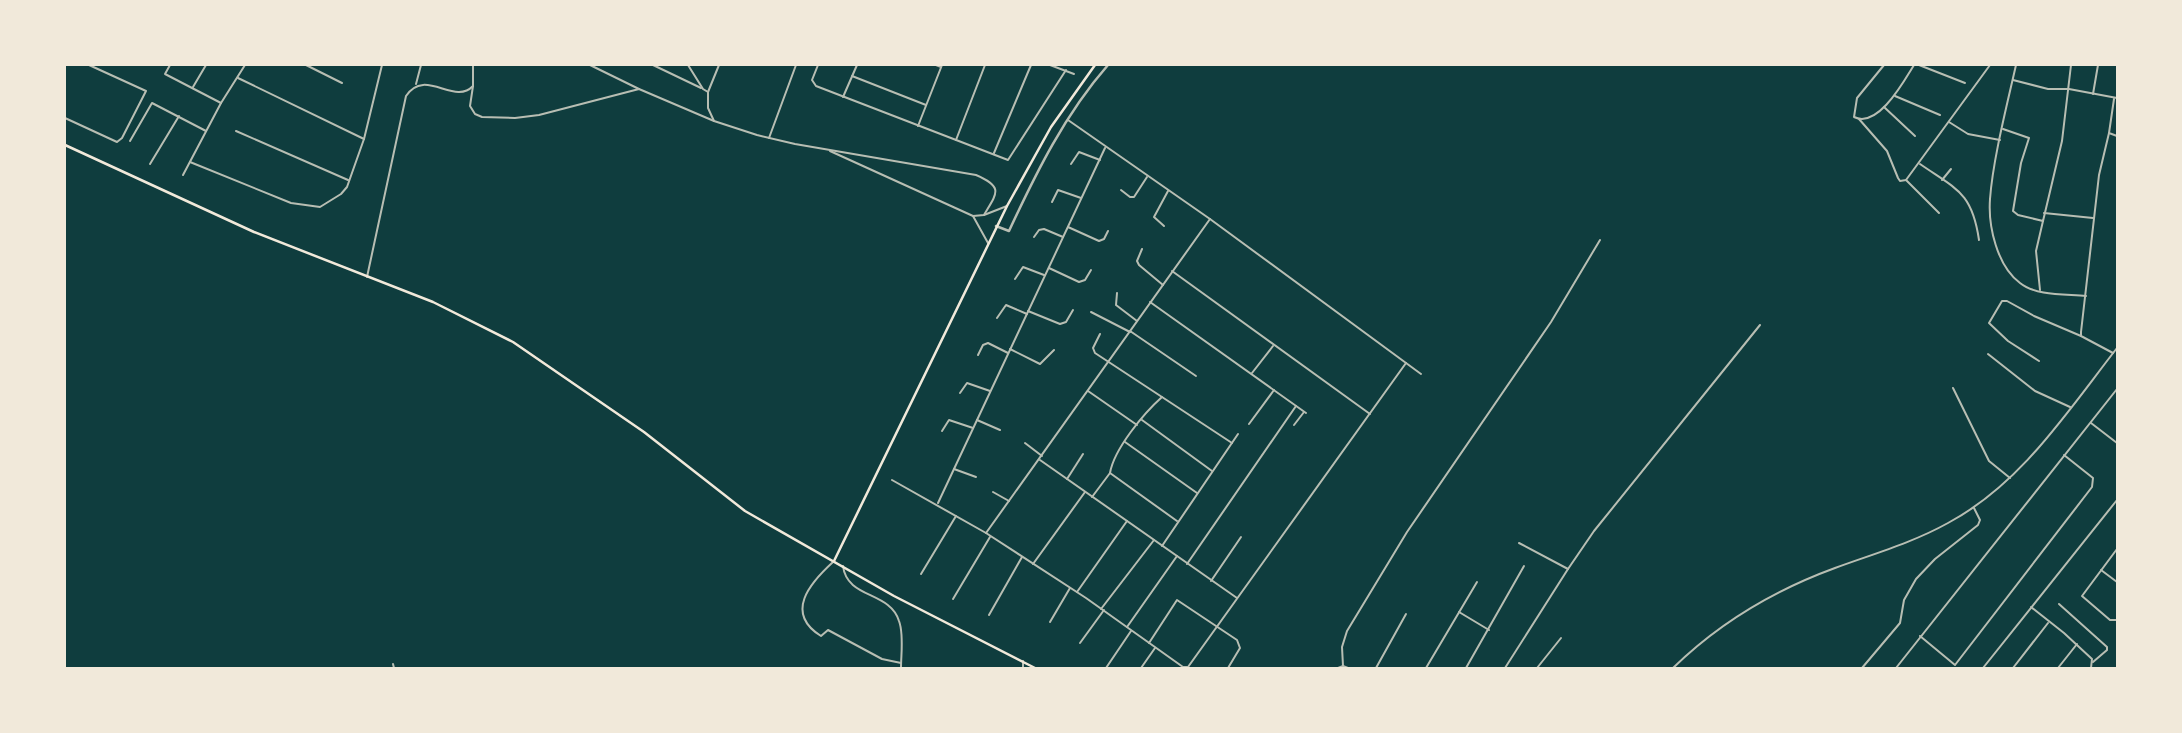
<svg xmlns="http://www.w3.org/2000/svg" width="2182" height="733" font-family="'Exo 2',sans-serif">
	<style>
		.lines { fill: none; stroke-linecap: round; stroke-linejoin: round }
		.minor { stroke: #b8beb3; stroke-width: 2 }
		.tertiary { stroke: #b8beb3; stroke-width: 2.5 }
		.secondary { stroke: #f1e9da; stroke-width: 2.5 }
	</style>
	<rect width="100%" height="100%" fill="#0f3d3e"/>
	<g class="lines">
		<g class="minor">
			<polyline points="170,65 165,74 221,103"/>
			<polyline points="306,65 342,83"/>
			<path d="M473 65V86L470 106 475 114 482 117 515 118 539 115 639 89 714 121 757 135 795 144 976 175C1004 187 997 193 984 215"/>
			<polyline points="590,65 639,89"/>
			<polyline points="653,65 701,88"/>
			<polyline points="688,65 703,89 708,92 708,108 714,121"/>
			<polyline points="818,65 812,80 816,86 1008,160 1066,70"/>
			<polyline points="936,65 941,67"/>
			<polyline points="1050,65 1074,74"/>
			<path d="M1884 65 1857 98 1854 117C1878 129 1904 81 1914 65"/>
			<polyline points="1919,65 1965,83"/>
			<path d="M2016 65C2007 105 1993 159 1990 199 1988 226 1997 266 2020 283 2036 296 2066 294 2086 296"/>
			<polyline points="852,76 926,105"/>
			<polyline points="238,78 364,139"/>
			<polyline points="2013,80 2048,89 2069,89 2117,98"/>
			<polyline points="416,84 421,65"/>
			<polyline points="193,87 206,65"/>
			<polyline points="708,92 719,65"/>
			<polyline points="2093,94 2098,65"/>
			<polyline points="1895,96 1940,115"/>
			<polyline points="843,97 857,65"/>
			<polyline points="2114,99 2109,133 2117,136"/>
			<polyline points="1884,107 1915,136"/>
			<polyline points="65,118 117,142 122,138 146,91 89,65"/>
			<polyline points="1859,119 1887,151 1898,178 1900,181 1906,180 1990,65"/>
			<polyline points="1068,120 1210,219 1421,374"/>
			<polyline points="1949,122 1968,134 2000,140"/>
			<polyline points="918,126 942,65"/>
			<polyline points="2003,129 2029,138 2021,163 2013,211 2018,215 2043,221 2062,141 2071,65"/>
			<polyline points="236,131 348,180"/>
			<polyline points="2109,133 2099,175 2081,332 2081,336 2113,353"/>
			<polyline points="769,138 796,65"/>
			<polyline points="956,140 985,65"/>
			<polyline points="130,141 152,103 206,131"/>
			<polyline points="830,151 973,216 984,215 1007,206"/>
			<polyline points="994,153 1031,65"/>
			<polyline points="190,162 291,203 320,207 341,194 347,187 364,139 382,65"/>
			<polyline points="150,164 179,116"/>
			<polyline points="1071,164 1079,152 1100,160"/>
			<path d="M1920 164C1956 189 1972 192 1979 240"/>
			<polyline points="183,175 221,103 245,65"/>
			<polyline points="1906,180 1939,213"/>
			<polyline points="1942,180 1951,169"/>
			<polyline points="1121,190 1130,197 1134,197 1147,177"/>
			<polyline points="1052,202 1058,190 1081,198"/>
			<polyline points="2044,213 2093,218"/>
			<polyline points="973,216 988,243"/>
			<polyline points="1164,226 1154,217 1168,191"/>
			<polyline points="1068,227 1099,241 1104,239 1108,231"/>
			<polyline points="1034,237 1039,230 1044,229 1063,237"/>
			<polyline points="1142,249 1137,261 1139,265 1163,285"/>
			<polyline points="1049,268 1079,282 1085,280 1091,270"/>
			<polyline points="1172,271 1370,414"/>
			<path d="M367 277 406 96C425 67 454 106 473 86"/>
			<polyline points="1015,279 1023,267 1044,275"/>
			<polyline points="2040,290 2036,251 2043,221"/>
			<polyline points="1117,293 1116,305 1137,321"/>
			<polyline points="1150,302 1306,413"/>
			<polyline points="1028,311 1060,324 1066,322 1073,310"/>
			<polyline points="1091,312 1130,332"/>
			<polyline points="997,318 1006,305 1027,314"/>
			<polyline points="1130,331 1196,376"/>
			<polyline points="1100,334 1093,348 1095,353 1162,397"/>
			<polyline points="1010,349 1040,364 1054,350"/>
			<polyline points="1988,354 2035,391 2070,407"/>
			<polyline points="978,355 983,345 988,343 1008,353"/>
			<polyline points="2039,361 2008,341 1989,323 2002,301 2007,301 2034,316 2081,336"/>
			<polyline points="1252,373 1273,346"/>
			<polyline points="1953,388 1989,461 2010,478"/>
			<polyline points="1088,391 1137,425"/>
			<polyline points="960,393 967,383 990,391"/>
			<polyline points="977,420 1000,430"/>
			<polyline points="1142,420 1212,471"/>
			<polyline points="2091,423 2117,443"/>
			<polyline points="1249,424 1274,390"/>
			<polyline points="1294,425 1304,412"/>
			<polyline points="942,431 949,420 973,428"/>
			<polyline points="1125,442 1197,493"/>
			<polyline points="1025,443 1042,456"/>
			<polyline points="1040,460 1237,598"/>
			<polyline points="954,469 976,477"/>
			<path d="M1110 473C1114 449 1144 413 1162 397L1232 443"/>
			<polyline points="1067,479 1083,454"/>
			<polyline points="892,480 986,533 1086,598 1183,667 1188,667 1406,363"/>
			<polyline points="993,492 1009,501"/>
			<polyline points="1092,497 1110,473 1177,521"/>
			<polyline points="938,503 1105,148"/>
			<polyline points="986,533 1210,219"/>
			<polyline points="1519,543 1568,569"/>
			<polyline points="1162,546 1238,434"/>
			<polyline points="2117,549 2082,596 2110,620 2117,620"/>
			<path d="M833 562C810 583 784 613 821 636L828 630 882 659 901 663"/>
			<polyline points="1033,564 1085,492"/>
			<polyline points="1187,564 1296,406"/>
			<path d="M843 566C847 599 890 591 899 621 904 634 901 654 901 668"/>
			<polyline points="2101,570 2117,582"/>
			<polyline points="921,574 956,516"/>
			<polyline points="1211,581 1241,537"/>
			<polyline points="1077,592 1127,521"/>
			<polyline points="953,599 990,537"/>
			<polyline points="2059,604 2107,647 2107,650 2093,662"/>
			<polyline points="2031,607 2064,633 2092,659 2091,668"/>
			<polyline points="1101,609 1154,540"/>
			<polyline points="1459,612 1489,630"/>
			<polyline points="989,615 1022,557"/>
			<polyline points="1050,622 1070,588"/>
			<polyline points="1127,627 1177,556"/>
			<polyline points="1920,636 1955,665 2092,487 2093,478 2064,455"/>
			<polyline points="1080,643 1104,610"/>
			<polyline points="1149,643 1177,600 1237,640 1240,648 1228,668"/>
			<polyline points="1023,661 1023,668"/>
			<polyline points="393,664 394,668"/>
			<polyline points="1343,666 1342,647 1347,631 1407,532 1551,322 1600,240"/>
			<polyline points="1106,668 1131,631"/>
			<polyline points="1141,668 1155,648"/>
			<polyline points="1338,668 1343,666 1348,668"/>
			<polyline points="1376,668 1406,614"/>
			<polyline points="1426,668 1477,582"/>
			<polyline points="1466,668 1524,566"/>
			<polyline points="1505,668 1568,569 1594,531 1760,325"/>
			<polyline points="1537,668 1561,638"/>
			<path d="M1673 668C1719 623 1775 590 1835 568 1873 554 1912 543 1948 523 2021 484 2067 412 2117 348"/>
			<polyline points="1862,668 1900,623 1904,600 1916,579 1935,559 1978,525 1980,520 1974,508"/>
			<polyline points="1896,668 2117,389"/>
			<polyline points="1983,668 2117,500"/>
			<polyline points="2013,668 2048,623"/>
			<polyline points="2058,668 2077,644"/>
		</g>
		<path class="tertiary" d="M996 226 1009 231C1036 173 1065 114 1108 65"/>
		<g class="secondary">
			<polyline points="65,145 254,232 433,302 513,342 644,432 745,511 894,596 1035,668"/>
			<polyline points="834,561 1007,206 1051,127 1095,65"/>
		</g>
	</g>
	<rect width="2182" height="733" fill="none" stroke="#f1e9da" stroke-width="132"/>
</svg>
